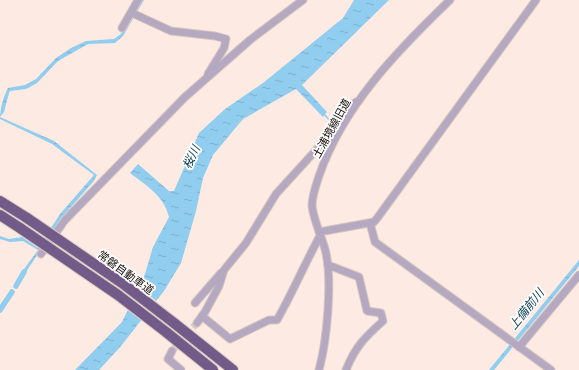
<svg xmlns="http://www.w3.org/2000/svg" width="579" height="370" font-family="'Open Sans','Noto Sans JP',sans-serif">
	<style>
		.water { fill: url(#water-ripples) }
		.pier { fill: #fceae3 }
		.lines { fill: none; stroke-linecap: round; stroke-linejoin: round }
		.stream { stroke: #91cdef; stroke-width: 1.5 }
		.canal { stroke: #91cdef; stroke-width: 5.5 }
		.minor-tunnel { stroke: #dac9c2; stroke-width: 7; stroke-dasharray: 7 3.5; stroke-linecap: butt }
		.minor-casing { stroke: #d8c7c0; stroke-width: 9 }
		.highway-casing { stroke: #d8c7c0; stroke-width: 12 }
		.minor { stroke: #b4a9c0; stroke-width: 7 }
		.highway { stroke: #725b89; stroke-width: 10 }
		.highway-bridge-casing { stroke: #d8c7c0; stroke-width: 12; stroke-linecap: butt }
		.highway-bridge { stroke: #725b89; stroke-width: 10 }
		.labels { text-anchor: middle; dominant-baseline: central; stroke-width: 3.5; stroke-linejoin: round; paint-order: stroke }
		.street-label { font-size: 11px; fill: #180e0a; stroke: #fff }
		.water-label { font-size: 12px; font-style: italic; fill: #04384f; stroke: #fff }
	</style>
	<defs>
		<pattern id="water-ripples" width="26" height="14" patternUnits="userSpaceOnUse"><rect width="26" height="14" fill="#91cdef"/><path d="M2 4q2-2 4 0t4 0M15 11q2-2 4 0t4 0" fill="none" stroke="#7cafcc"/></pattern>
	</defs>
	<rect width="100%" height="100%" fill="#fceae3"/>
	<g class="water">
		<path d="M141 0H144L123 36 115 43 88 44 58 61 37 83 26 89 10 91 9 93 4 112 0 117 54 141 97 175 93 182 63 216 22 278 19 276 38 250 23 241 10 242 0 239V236L9 239 22 237 38 248 60 214 94 175 52 144 0 119C0 110 3 97 8 88L25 85 36 79 56 58 71 48 86 41 114 39 121 34Z"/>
		<path d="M354 0H389L302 85 327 112 323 117 296 89 243 119 213 155 203 178 196 211 181 263 164 291 121 346 99 370H75L122 322 145 274 153 247 169 217C164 196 147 186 130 173L138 164 169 191H174L199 133 225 109 263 83 343 18Z"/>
		<polygon points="579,260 579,266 494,370 489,370"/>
	</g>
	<polygon class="pier" points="137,286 158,302 142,321 126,309"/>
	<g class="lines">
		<polyline class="stream" points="324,114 331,122"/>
		<g class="canal">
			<polyline points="16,286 24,272"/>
			<polyline points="0,310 12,292"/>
		</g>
		<polyline class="minor-tunnel" points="172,351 197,323"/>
		<g class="minor-casing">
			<g id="minor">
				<polyline points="132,13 171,31 215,36 226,39 224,48 208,74"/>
				<polyline points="122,28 138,0"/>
				<polyline points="370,223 375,242 551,370"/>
				<polyline points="319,232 374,222 378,217 536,0"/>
				<polyline points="41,254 65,220 185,97 250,40 303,0"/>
				<path d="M328 265 359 277 367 311 381 313 383 321C365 337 355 347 346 370"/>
				<polyline points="195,303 221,273"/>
				<path d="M202 316 230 339 269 320H277C293 292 305 263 320 236"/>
				<polyline points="197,323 205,312 219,286 224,270 246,243 276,194 317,149 349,107 356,102"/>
				<polyline points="519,347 579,275"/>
				<polyline points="172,351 168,359 181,370"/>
				<path d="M319 370C327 340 333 279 325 249 321 235 314 221 312 206 312 196 316 185 319 176 343 106 398 50 450 0"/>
			</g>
		</g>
		<g class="highway-casing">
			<g id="highway">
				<polyline points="0,201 27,218"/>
				<polyline points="0,215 20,228"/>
				<polyline points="174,323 233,370"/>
				<polyline points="166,332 213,370"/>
			</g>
		</g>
		<use href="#minor" class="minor"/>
		<use href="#highway" class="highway"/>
		<g class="highway-bridge-casing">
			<g id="highway-bridge">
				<polyline points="27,218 122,283 174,323"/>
				<polyline points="20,228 118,295 166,332"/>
			</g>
		</g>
		<use href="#highway-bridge" class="highway-bridge"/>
	</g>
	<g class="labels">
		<g class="street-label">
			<text transform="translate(331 128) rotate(-61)">土浦境線旧道</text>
			<text transform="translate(126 272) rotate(36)">常磐自動車道</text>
		</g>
		<g class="water-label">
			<text transform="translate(191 157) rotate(-64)">桜川</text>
			<text transform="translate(526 309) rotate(-51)">上備前川</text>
		</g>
	</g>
</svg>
